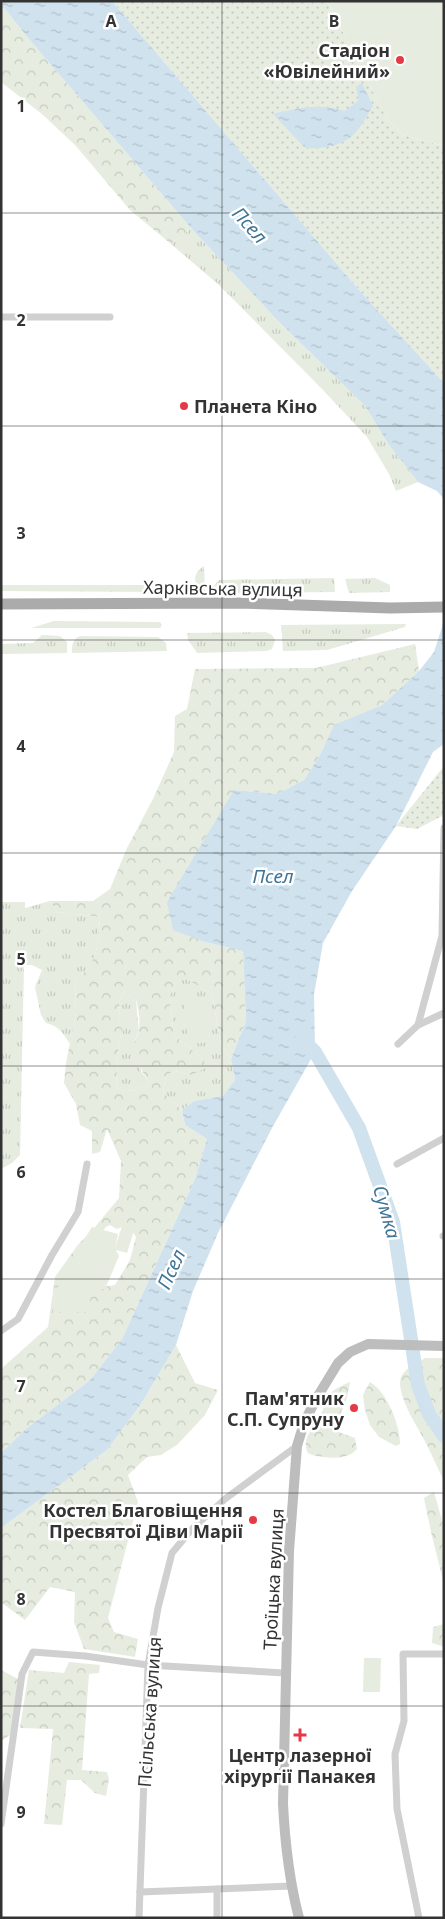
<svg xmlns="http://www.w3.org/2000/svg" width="445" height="1919" font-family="'Noto Sans',sans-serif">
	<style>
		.grass { fill: url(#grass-tufts) }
		.forest { fill: url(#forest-crowns); fill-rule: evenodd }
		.park { fill: url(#park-dots) }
		.pitch { fill: #e6ecdf }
		.water { fill: url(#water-ripples) }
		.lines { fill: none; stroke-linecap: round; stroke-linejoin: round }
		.river { stroke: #cfe2ee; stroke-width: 14 }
		.street { stroke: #d0d0d0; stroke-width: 7 }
		.secondary { stroke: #bdbdbd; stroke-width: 10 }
		.primary { stroke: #ababab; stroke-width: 11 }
		.grid { fill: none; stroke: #333; stroke-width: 1; stroke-opacity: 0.55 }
		.poi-dot { fill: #e63946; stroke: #fff; stroke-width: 2 }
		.labels { text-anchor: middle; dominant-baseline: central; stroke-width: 5; stroke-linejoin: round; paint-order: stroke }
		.poi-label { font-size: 18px; font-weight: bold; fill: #333; stroke: #fff; text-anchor: end }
		.street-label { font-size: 18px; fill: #333; stroke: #fff }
		.water-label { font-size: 19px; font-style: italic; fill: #3f7597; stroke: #fff }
		.grid-label { font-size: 16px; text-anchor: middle; font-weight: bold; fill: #333; stroke: #fff; stroke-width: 5; stroke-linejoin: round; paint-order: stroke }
	</style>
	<defs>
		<pattern id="grass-tufts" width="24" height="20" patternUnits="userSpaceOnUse" patternTransform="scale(1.25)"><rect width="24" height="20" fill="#e6ecdf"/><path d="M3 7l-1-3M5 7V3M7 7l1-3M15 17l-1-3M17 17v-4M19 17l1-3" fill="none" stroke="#c6cbc0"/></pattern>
		<pattern id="forest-crowns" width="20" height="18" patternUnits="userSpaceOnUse" patternTransform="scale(1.25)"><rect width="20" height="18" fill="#e6ecdf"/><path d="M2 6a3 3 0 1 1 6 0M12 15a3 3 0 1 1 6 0" fill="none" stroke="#c6cbc0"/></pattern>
		<pattern id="park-dots" width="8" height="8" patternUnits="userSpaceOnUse" patternTransform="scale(1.25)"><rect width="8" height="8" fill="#e6ecdf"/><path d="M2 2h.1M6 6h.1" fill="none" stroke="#c6cbc0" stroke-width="1.8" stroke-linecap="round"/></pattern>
		<pattern id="water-ripples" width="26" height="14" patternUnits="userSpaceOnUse" patternTransform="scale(1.25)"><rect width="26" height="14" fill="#cfe2ee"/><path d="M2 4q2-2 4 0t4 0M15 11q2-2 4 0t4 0" fill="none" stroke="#b2c2cd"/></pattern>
	</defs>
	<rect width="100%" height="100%" fill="#fff"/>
	<g class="grass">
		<polygon points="191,228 278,321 365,406 389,445 418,482 396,491 389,474 367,437 323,390 219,285 171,244"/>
		<path d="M204 566 205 592C192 586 192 573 204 566Z"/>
		<polygon points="334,578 335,592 213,593 213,587 219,580"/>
		<polygon points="375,578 390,585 390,592 349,593 345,579"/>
		<polygon points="1,585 160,585 163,589 160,592 1,591"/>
		<polygon points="54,621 160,622 162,625 160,628 31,628"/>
		<polygon points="406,624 405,627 327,650 283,651 281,625"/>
		<polygon points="266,632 272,635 275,640 272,649 267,651 197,653 188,640 187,633"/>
		<polygon points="42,635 60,636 67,642 67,653 1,654 1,644 33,643"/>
		<path d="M80 636 158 637 166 643 167 651 72 653C71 646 73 639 80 636Z"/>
		<path d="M50 901 57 912 100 917C98 942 99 965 75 979L76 1013 70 1044C63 1033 59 1026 46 1023L41 1015 35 987 42 970 32 965H24L20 1155 12 1163 1 1169V902H25V908Z"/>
		<polygon points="186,979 209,992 213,999 221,1045 231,1059 235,1080 224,1096 194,1101 182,1110 163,1092 166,1075 174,1071 191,1075 204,1060 174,1035 169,997 177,981"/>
		<path d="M125 991H135L139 1031 135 1040 141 1071 149 1082 147 1086C137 1088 123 1096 116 1086L119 1041 123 1032 119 1019 120 999Z"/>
	</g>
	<g class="forest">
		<polygon points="1,4 30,40 191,228 171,244 130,210 76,146 43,115 1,82"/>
		<path d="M415 644 419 671 382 705 334 726 320 755 304 780 277 794 234 790 205 942 243 951 246 1021 231 1059 221 1045 213 999 209 992 186 979 177 981 169 997 174 1035 204 1060 206 1068 191 1075 174 1071 166 1075 163 1092 182 1110 185 1125 207 1139 195 1179 122 1339 90 1380 27 1428 1 1453V1369L48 1327 55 1277 77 1246 95 1227 119 1198 121 1161 107 1129 100 1152 92 1154V1131L80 1125 76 1104 64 1083 66 1063 76 1013 75 979C99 965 98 942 100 917L57 912 50 901H93L110 889 127 848 153 799 174 752 175 716 187 709 195 669 316 668ZM125 991H134C137 1003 141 1018 139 1030 139 1034 136 1037 135 1041 134 1056 141 1070 149 1082L147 1086C137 1088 123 1096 116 1086L119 1041 123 1032 119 1019 120 999ZM110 1225 117 1229 122 1227 131 1229 136 1237 130 1260 115 1285C104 1286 95 1291 84 1289L87 1249 106 1227Z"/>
		<polygon points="176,1345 195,1383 218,1390 205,1415 177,1445 161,1455 147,1457 128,1475 138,1502 108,1618 114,1632 138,1639 135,1657 84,1649 74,1622 75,1592 50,1587 25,1620 2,1603 1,1604 1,1528 107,1450 141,1404"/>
		<path d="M425 1358H444V1480C437 1468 433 1457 427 1445 420 1430 395 1395 401 1377 405 1368 417 1363 425 1358Z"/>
		<path d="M350 1382 347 1398 335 1427 336 1431 355 1438 357 1449C347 1461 326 1458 312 1455L308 1453C300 1438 316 1425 322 1413 324 1408 323 1402 327 1397 332 1390 342 1385 350 1382Z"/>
		<path d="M370 1382C387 1392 400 1425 400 1444L396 1446 379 1437 370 1425 365 1410 363 1395Z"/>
		<polygon points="434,1492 444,1527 444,1584 431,1532 424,1498"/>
		<polygon points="444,1624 444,1644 442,1646 432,1643 433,1627"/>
		<polygon points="69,1662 100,1665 99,1673 89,1674 82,1770 107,1772 109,1779 106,1796 95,1793 81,1780 67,1780 62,1825 44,1824 53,1729 20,1728 29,1670 64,1673"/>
		<polygon points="1,1670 20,1680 10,1735 1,1741"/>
	</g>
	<g class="park">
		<polygon points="112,1 327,1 387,119 403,135 444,146 444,383 360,291"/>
		<polygon points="444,766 444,815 417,829 396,826"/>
	</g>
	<g class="pitch">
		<polygon points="327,1 444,1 444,146 403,135 387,119"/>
		<polygon points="206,998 210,1042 188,1044 184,1000"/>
		<polygon points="123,1223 135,1227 127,1253 116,1250 119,1256 105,1289 93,1289 87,1312 53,1312 60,1278 92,1227 118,1234 115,1248"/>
		<polygon points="364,1658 381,1658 380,1692 363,1692"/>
	</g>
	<g class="water">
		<polygon points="1,1 112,1 360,291 444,383 444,499 437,491 418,482 389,445 365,406 278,321 191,228 29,39 1,4"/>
		<path d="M362 83 373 106C367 115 361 128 353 135 340 147 321 149 305 148L273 114C299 108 319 103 345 111L359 100 356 87Z"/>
		<polygon points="444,621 444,744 433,752 396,826 352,891 323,943 314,994 315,1052 272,1128 218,1233 193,1291 176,1345 141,1404 107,1450 1,1528 1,1453 27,1428 90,1380 122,1339 195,1179 207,1139 185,1125 182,1110 194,1101 223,1096 235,1080 231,1059 246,1021 243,951 205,942 173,930 167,902 234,790 277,794 304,780 320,755 334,725 382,705 419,671 434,652"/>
	</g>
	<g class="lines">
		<polyline class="river" points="302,1039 315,1052 359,1128 393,1222 418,1385 429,1414 444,1436"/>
		<g class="street">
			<polyline points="1,317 110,317"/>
			<polyline points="418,1025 442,936 444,828"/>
			<polyline points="398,1044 418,1025 444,1013"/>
			<polyline points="397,1164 444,1138"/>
			<polyline points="443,1236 444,1236"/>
			<polyline points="1,1331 18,1319 52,1255 78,1212 87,1164"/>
			<polyline points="1,1824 22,1674 33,1652 85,1656 148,1665 285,1673"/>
			<polyline points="140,1892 291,1886"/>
			<polyline points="139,1918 148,1665 158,1608 172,1553 192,1529 225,1499 297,1446"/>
			<polyline points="217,1918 217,1889"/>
			<polyline points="419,1918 397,1809 395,1754 404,1721 403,1654 444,1654"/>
		</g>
		<path class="secondary" d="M299 1918C289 1880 285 1843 283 1804L289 1551 297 1446 304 1423 316 1399 338 1363 350 1352 368 1344 444 1346"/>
		<polyline class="primary" points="1,604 238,603 390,608 444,607"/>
	</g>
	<path class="grid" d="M222 1V1918M1 213H444M1 426H444M1 640H444M1 853H444M1 1066H444M1 1279H444M1 1493H444M1 1706H444"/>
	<g class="poi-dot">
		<circle cx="400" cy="60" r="5"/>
		<circle cx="184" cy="406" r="5"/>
		<circle cx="354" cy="1408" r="5"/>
		<circle cx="253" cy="1520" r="5"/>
		<path d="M297.5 1727.5h5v5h5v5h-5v5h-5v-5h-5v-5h5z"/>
	</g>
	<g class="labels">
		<g class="poi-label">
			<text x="390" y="50">Стадіон<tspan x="390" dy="21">«Ювілейний»</tspan></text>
			<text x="194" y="406" text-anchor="start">Планета Кіно</text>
			<text x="344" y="1398">Пам'ятник<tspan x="344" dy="21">С.П. Супруну</tspan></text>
			<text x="243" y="1510">Костел Благовіщення<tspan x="243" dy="21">Пресвятої Діви Марії</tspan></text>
			<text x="300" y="1755" text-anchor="middle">Центр лазерної<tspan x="300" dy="21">хірургії Панакея</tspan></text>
		</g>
		<g class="street-label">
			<text transform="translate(223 588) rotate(1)">Харківська вулиця</text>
			<text transform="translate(273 1579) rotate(-87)">Троїцька вулиця</text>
			<text transform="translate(149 1712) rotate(-86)">Псільська вулиця</text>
		</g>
		<g class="water-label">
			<text transform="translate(250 225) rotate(48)">Псел</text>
			<text x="273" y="876">Псел</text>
			<text transform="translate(387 1212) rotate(74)">Сумка</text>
			<text transform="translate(171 1269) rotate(-66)">Псел</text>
		</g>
	</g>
	<g class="grid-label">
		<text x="111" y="27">A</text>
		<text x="334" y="27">B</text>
		<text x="21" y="112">1</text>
		<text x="21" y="326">2</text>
		<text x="21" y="539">3</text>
		<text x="21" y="752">4</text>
		<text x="21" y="965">5</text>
		<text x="21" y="1178">6</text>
		<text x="21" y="1392">7</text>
		<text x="21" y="1605">8</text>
		<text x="21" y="1818">9</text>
	</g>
	<rect width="445" height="1919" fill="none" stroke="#333333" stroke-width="5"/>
</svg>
